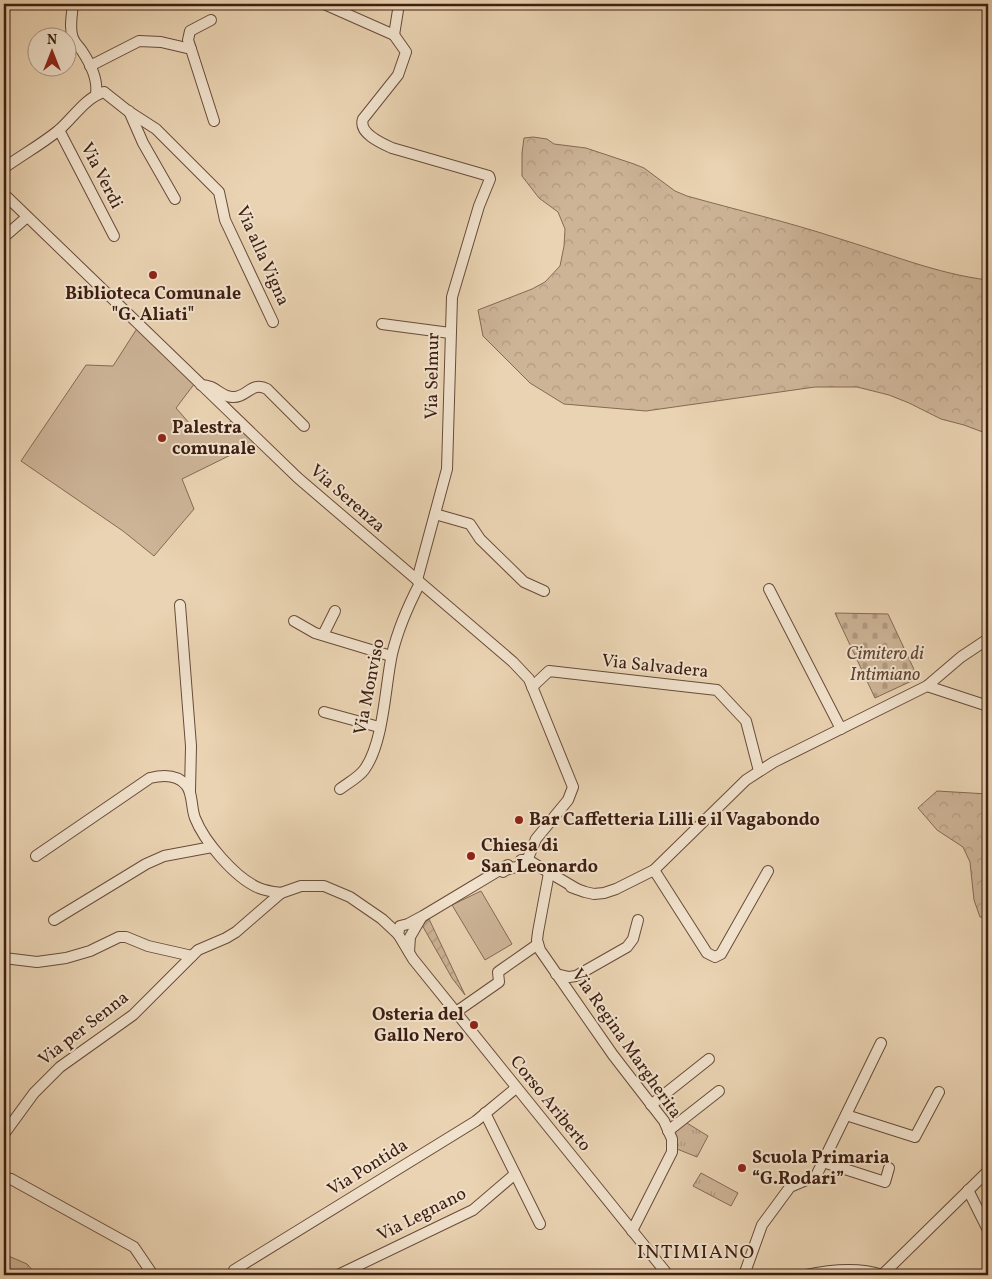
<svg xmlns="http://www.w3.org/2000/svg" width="992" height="1279" font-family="Vollkorn,serif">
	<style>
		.grass { fill: url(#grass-tufts); stroke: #856954 }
		.forest { fill: url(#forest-crowns); stroke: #856954 }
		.cemetery { fill: url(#cemetery-stones); stroke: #856954 }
		.garden { fill: url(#garden-furrows); stroke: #856954 }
		.pitch { fill: #cdb497; stroke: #856954 }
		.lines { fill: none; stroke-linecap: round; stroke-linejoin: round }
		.minor-casing { stroke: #684b39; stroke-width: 12 }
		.minor { stroke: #f1e2cd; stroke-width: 10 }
		.poi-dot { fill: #8f2418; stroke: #f1e2cd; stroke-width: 2 }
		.labels { text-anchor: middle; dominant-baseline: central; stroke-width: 4; stroke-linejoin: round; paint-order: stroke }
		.street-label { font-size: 18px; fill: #3d1e11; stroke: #f1e2cd }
		.poi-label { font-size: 18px; font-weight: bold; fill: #3d1e11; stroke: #f1e2cd; text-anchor: start }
		.park-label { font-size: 18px; font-style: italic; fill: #614432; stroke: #f1e2cd }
		.quarter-label { font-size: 20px; letter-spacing: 1px; fill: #3d1e11; stroke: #f1e2cd }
	</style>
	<defs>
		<pattern id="grass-tufts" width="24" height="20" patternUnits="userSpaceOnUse" patternTransform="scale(1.25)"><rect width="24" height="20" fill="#cdb497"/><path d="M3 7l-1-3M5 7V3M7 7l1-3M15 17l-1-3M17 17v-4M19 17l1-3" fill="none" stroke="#b19a81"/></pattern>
		<pattern id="forest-crowns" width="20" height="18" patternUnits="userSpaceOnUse" patternTransform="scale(1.25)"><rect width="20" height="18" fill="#cdb497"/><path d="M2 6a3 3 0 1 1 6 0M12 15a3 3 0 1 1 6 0" fill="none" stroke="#b19a81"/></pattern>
		<pattern id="cemetery-stones" width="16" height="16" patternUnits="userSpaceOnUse" patternTransform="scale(1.25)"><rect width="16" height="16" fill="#cdb497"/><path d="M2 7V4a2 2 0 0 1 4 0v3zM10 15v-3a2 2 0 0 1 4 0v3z" fill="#b19a81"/></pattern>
		<pattern id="garden-furrows" width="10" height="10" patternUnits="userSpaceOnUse" patternTransform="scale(1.25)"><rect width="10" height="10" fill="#cdb497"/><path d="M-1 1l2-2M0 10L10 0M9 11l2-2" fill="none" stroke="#b19a81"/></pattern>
	</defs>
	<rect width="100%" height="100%" fill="#ead3b2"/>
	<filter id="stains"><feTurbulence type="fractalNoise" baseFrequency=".004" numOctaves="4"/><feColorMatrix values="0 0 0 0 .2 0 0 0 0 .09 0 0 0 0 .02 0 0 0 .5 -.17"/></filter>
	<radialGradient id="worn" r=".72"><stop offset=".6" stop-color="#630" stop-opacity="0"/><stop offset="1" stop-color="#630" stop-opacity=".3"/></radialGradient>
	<g class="grass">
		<polygon points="682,1120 708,1136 697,1157 677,1149 668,1131"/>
		<polygon points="701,1173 738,1193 731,1206 693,1186"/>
	</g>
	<g class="forest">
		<path d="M533 137 547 139 554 144 586 148 634 164 644 168 675 191 687 196C737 210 788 222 837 238 887 253 937 274 988 280V434L964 425 941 419 909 403 889 395 857 387H815L646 411 564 404 530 383 483 336 478 310 532 289 545 282 560 266 564 246 565 229 558 212 539 198 522 176V153L524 138Z"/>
		<polygon points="937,791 988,794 988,918 980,917 974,900 970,862 963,847 937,830 918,808"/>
		<polygon points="4,1254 27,1264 37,1275 4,1275"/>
	</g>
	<polygon class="cemetery" points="835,613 888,614 918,678 875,698"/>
	<polygon class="garden" points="429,919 465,995 452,978 422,925"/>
	<g class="pitch">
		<polygon points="138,327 195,383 176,408 198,433 233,421 255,443 182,479 194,509 154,556 123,531 21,461 86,365 113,366"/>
		<polygon points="481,891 512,944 485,960 452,905"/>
	</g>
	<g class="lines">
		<g class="minor-casing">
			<g id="minor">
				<path d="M73 4C72 15 69 28 73 38 75 44 79 46 82 51 90 63 98 80 96 94"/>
				<path d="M324 4 394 35 406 52 398 75 363 119C358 133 381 143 392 148L489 176 490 179 479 206 452 297 447 469 417 580"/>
				<polyline points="394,35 399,4"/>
				<polyline points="191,49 188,40 190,31 211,20"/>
				<polyline points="90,66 139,41 161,42 191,49 214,121"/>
				<polyline points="129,111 143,143 175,199"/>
				<polyline points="59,130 114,236"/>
				<path d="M4 168C22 155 42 144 59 130 74 117 85 98 104 92L128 111 156 129 219 192 225 220 273 322"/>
				<path d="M4 194 298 478 513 662 529 679 573 787 568 800 536 839 526 863C519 869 509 866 503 872"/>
				<polyline points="4,237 27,217"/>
				<polyline points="382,324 450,333"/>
				<path d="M201 385C217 385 221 398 234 397 247 397 252 381 267 389L304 426"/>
				<polyline points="435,514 470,524 480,539 524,582 544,591"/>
				<polyline points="769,589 841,729"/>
				<polyline points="180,605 191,746 190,791"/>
				<polyline points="294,621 315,633 391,656"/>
				<polyline points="323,635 335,611"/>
				<polyline points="927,686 988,706"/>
				<polyline points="532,687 549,671 717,690 746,721 759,771"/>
				<polyline points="324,712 379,727"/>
				<path d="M340 789C348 783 359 777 364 770 384 743 385 686 392 654 398 629 408 606 420 583"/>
				<path d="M36 856 150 778C162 775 177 774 186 785 193 793 191 808 195 818 204 841 235 878 259 888 266 891 274 892 281 893"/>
				<polyline points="521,860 528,860 577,889"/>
				<polyline points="508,865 423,916 408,924 400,926 398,934 413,959 668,1275"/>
				<polyline points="654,870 707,953 715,957 721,954 768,871"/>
				<polyline points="549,873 538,932 537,940 540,950 613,1055 664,1121 672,1139 672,1152 632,1231"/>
				<polyline points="571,887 585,892 594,894 604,893 616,889 654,870 746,780 774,762 927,686 961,657 988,639"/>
				<polyline points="54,920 146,864 164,856 212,847"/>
				<polyline points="409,952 410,937 421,918"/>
				<polyline points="4,958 37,962 66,958 90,951 119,937 126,937 148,946 192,956"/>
				<polyline points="556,974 569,977 576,976 627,947 633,939 638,920"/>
				<polyline points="456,1012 499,982 498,972 538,944"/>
				<polyline points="651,1105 709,1059"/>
				<polyline points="485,1113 540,1224"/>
				<polyline points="846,1115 915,1137 939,1092"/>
				<polyline points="668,1131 719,1091"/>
				<polyline points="4,1134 34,1093 60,1067 133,1015 198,950 226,938 236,932 281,893 301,886 324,886 350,897 382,919 398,934"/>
				<polyline points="823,1162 885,1182 889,1168"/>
				<polyline points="4,1178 11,1179 134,1247 153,1275"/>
				<polyline points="968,1190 988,1230"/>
				<polyline points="234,1270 476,1121 516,1088"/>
				<polyline points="338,1275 473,1210 515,1174"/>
				<polyline points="744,1275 762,1225 790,1187 816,1176 881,1043"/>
				<path d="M805 1275C829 1270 859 1267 882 1275"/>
				<polyline points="882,1275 988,1171"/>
			</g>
		</g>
		<use href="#minor" class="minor"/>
	</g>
	<g class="poi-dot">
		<circle cx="153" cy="275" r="5"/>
		<circle cx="162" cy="438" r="5"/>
		<circle cx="519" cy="820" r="5"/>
		<circle cx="471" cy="856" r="5"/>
		<circle cx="474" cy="1025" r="5"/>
		<circle cx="742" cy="1168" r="5"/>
	</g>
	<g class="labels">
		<g class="street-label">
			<text transform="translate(101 176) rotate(63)">Via Verdi</text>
			<text transform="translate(262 256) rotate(66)">Via alla Vigna</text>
			<text transform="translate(433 376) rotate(-89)">Via Selmur</text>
			<text transform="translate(347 499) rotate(41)">Via Serenza</text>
			<text transform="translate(655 667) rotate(6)">Via Salvadera</text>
			<text transform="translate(370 687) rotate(-79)">Via Monviso</text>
			<text transform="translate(84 1029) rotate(-38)">Via per Senna</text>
			<text transform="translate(626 1044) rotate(55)">Via Regina Margherita</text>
			<text transform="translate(550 1104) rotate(51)">Corso Ariberto</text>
			<text transform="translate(368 1168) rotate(-32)">Via Pontida</text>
			<text transform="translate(422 1215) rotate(-27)">Via Legnano</text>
		</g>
		<g class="poi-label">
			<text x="153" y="294" text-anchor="middle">Biblioteca Comunale<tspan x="153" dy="21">"G. Aliati"</tspan></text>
			<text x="172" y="428">Palestra<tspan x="172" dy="21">comunale</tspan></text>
			<text x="529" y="820">Bar Caffetteria Lilli e il Vagabondo</text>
			<text x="481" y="846">Chiesa di<tspan x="481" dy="21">San Leonardo</tspan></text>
			<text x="464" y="1015" text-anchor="end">Osteria del<tspan x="464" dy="21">Gallo Nero</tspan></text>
			<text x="752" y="1158">Scuola Primaria<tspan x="752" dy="21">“G.Rodari”</tspan></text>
		</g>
		<g class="park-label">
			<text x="885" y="654">Cimitero di<tspan x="885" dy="21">Intimiano</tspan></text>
		</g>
		<g class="quarter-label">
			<text x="696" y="1253">INTIMIANO</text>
		</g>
	</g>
	<rect width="992" height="1279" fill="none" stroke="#ead3b2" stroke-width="20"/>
	<rect x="5" y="5" width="982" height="1269" fill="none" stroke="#3d1e11" stroke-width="2.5"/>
	<rect x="10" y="10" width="972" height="1259" fill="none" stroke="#3d1e11"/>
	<g transform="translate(52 52)"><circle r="24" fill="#f1e2cd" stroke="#a99482"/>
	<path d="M0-4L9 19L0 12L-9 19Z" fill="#8f2418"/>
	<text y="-8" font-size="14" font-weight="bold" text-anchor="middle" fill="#3d1e11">N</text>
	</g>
	<rect width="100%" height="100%" filter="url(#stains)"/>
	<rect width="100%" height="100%" fill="url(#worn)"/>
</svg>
